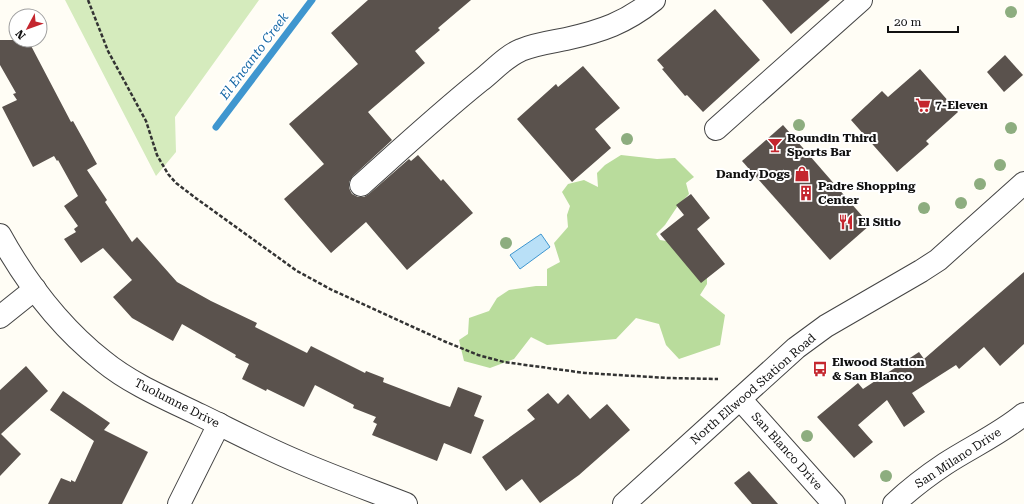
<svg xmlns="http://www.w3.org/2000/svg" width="1024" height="504" font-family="'Roboto Serif',serif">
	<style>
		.green { fill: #d5ebbd }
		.forest { fill: #b9dc9c }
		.water { fill: #b9e0f7; stroke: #3f96cf }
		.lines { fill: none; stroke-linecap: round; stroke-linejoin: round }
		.stream { stroke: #3f96cf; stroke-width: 7 }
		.building { fill: #5a524d }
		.minor-casing { stroke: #444; stroke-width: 24 }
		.path { stroke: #333; stroke-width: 2.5; stroke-dasharray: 4 2; stroke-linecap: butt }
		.minor { stroke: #fff; stroke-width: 22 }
		.tree { fill: #8dad7f }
		.labels { text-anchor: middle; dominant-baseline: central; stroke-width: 4; stroke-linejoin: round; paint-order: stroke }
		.poi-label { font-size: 12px; font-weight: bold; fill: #111; stroke: #fff; text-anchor: start }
		.street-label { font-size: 12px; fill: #111; stroke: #fff }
		.water-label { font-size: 13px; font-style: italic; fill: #1768a6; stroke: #fff }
	</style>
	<rect width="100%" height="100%" fill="#fffdf5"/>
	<polygon class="green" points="65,0 259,0 175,117 176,152 156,176"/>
	<polygon class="forest" points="621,155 657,159 675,158 694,177 686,183 689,194 677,207 665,225 656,234 660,240 678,243 707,269 707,284 700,295 725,315 720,345 679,359 666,345 659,324 636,318 616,339 547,345 531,337 514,359 490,368 464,361 459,340 468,334 469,318 489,311 497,298 509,290 536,286 547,286 547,269 560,262 554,243 568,227 567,215 570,206 562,192 568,184 584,180 598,187 597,173 605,165"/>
	<polygon class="water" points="541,234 550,247 520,269 510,255"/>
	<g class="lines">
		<polyline class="stream" points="216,127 312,0"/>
	</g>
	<g class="building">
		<polygon points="368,0 471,0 438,28 440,30 415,51 425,63 368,112 392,140 353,176 349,182 349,188 352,194 358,197 364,197 369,194 409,159 411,161 418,155 441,181 443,179 473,213 407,270 366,222 331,253 284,199 324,164 289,124 358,64 331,33"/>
		<polygon points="762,0 830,0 791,34"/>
		<polygon points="715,9 760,60 703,112 687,95 685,96 662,69 664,68 657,60"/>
		<polygon points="0,40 28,40 71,122 73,121 97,164 87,170 107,200 105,202 132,242 137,237 177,282 211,301 257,323 255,327 307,353 311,346 365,373 366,371 384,378 383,382 438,403 450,407 458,387 482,396 474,416 484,420 471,454 444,443 437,461 372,435 377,424 373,422 376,417 353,408 354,405 315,385 304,407 267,389 266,391 242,379 249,364 235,357 236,355 182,324 173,341 132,318 113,297 132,280 103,248 81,263 64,239 76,232 74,229 78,226 64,206 78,196 58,160 57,161 54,156 33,167 2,107 17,100 13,94 16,93 0,65"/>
		<polygon points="1005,55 1023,75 1004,92 987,72"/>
		<polygon points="583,66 620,108 595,129 611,148 572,182 517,119 556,84 558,87"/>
		<polygon points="920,69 958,112 926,141 929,144 897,172 851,120 882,91 888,97"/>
		<polygon points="783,125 870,225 830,260 742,161"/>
		<polygon points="691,194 710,218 697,229 725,264 701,283 660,234 684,215 676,205"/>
		<polygon points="1024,272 1024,344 1000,366 984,347 959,369 956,365 912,393 925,412 904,427 887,400 858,425 873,442 854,458 817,417 858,383 863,389 919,352 924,359"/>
		<polygon points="26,366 48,391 1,434 21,454 0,476 0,390"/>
		<polygon points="63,391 110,423 104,430 148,452 122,504 48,504 61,478 71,482 71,480 75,482 94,441 50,410"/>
		<polygon points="548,393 558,404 568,394 590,419 607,404 630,430 579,475 540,503 522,479 506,491 482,457 535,419 527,410"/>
		<polygon points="749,471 778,504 752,504 734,483"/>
	</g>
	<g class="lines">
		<g class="minor-casing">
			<g id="minor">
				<polyline points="716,129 861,0"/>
				<path d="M361 185C400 150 439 114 480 81 493 71 506 56 521 50 535 44 551 42 566 39 602 31 625 23 654 0"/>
				<path d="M0 235C26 282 60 327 103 361 131 384 167 399 200 415 233 431 265 448 299 462 334 477 370 490 406 504"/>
				<polyline points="0,317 35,289"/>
				<polyline points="740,399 834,504"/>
				<polyline points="179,504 219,424"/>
				<polyline points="624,504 796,348 826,326 921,271 938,260 1024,183"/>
				<path d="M894 504C910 489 927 476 945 464 971 447 1000 434 1024 414"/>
			</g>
		</g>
		<polyline class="path" points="88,0 108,51 146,121 157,155 168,174 176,183 197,199 297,271 332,290 446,342 478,355 504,362 585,373 668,378 718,379"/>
		<use href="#minor" class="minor"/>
	</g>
	<g class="tree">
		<circle cx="1011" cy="12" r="6"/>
		<circle cx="799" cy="125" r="6"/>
		<circle cx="1011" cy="128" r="6"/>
		<circle cx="627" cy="139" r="6"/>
		<circle cx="1000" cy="165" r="6"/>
		<circle cx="980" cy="184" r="6"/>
		<circle cx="961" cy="203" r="6"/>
		<circle cx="924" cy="208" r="6"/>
		<circle cx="506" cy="243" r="6"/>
		<circle cx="807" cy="436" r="6"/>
		<circle cx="886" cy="476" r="6"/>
	</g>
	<defs>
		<g id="supermarket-bare" transform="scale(1.2)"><path d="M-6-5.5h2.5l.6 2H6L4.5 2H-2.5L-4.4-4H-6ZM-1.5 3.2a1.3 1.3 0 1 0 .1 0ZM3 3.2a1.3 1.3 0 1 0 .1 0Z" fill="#c4262e" stroke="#fff" stroke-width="2.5" paint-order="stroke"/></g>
		<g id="bar-bare" transform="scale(1.2)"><path d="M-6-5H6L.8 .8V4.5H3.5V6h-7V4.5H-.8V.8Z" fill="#c4262e" stroke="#fff" stroke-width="2.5" paint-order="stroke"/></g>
		<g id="shop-bare" transform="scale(1.2)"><path d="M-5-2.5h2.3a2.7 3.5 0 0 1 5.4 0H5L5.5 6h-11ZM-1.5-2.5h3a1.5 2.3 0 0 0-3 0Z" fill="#c4262e" stroke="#fff" stroke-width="2.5" paint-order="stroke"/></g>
		<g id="building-bare" transform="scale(1.2)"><path d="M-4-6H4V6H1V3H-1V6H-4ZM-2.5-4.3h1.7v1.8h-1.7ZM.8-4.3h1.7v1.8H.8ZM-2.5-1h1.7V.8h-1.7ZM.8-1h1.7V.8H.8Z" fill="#c4262e" stroke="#fff" stroke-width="2.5" paint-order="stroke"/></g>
		<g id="restaurant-bare" transform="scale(1.2)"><path d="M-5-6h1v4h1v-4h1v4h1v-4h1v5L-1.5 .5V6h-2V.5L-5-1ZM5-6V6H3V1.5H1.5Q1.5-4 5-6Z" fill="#c4262e" stroke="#fff" stroke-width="2.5" paint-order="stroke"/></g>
		<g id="bus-bare" transform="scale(1.2)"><path d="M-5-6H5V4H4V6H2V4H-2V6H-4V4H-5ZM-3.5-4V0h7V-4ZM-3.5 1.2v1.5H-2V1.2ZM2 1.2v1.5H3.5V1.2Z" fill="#c4262e" stroke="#fff" stroke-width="2.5" paint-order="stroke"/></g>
	</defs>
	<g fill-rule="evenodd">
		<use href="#supermarket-bare" x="923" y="105"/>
		<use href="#bar-bare" x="775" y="145"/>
		<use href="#shop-bare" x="802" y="174"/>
		<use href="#building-bare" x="806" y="193"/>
		<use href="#restaurant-bare" x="846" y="222"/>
		<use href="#bus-bare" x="820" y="369"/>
	</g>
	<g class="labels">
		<g class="poi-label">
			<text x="935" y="105">7-Eleven</text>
			<text x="787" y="138">Roundin Third<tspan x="787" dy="14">Sports Bar</tspan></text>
			<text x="790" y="174" text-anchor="end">Dandy Dogs</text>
			<text x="818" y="186">Padre Shopping<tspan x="818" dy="14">Center</tspan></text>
			<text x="858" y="222">El Sitio</text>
			<text x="832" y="362">Elwood Station<tspan x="832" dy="14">&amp; San Blanco</tspan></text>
		</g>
		<g class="street-label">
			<text transform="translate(753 389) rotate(-41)">North Ellwood Station Road</text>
			<text transform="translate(177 403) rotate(27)">Tuolumne Drive</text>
			<text transform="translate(787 451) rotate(48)">San Blanco Drive</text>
			<text transform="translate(958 458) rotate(-33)">San Milano Drive</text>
		</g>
		<g class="water-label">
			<text transform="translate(254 56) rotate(-53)">El Encanto Creek</text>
		</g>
	</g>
	<g transform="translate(28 28) rotate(229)"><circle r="19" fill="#ffffff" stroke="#a0a0a0"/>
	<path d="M0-3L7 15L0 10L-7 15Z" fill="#c4262e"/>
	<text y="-6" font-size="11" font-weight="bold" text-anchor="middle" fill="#111111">N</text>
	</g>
	<path d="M888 26v6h70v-6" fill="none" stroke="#111111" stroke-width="2"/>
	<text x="894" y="26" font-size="12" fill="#111111" stroke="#ffffff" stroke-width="3" paint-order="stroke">20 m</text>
</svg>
